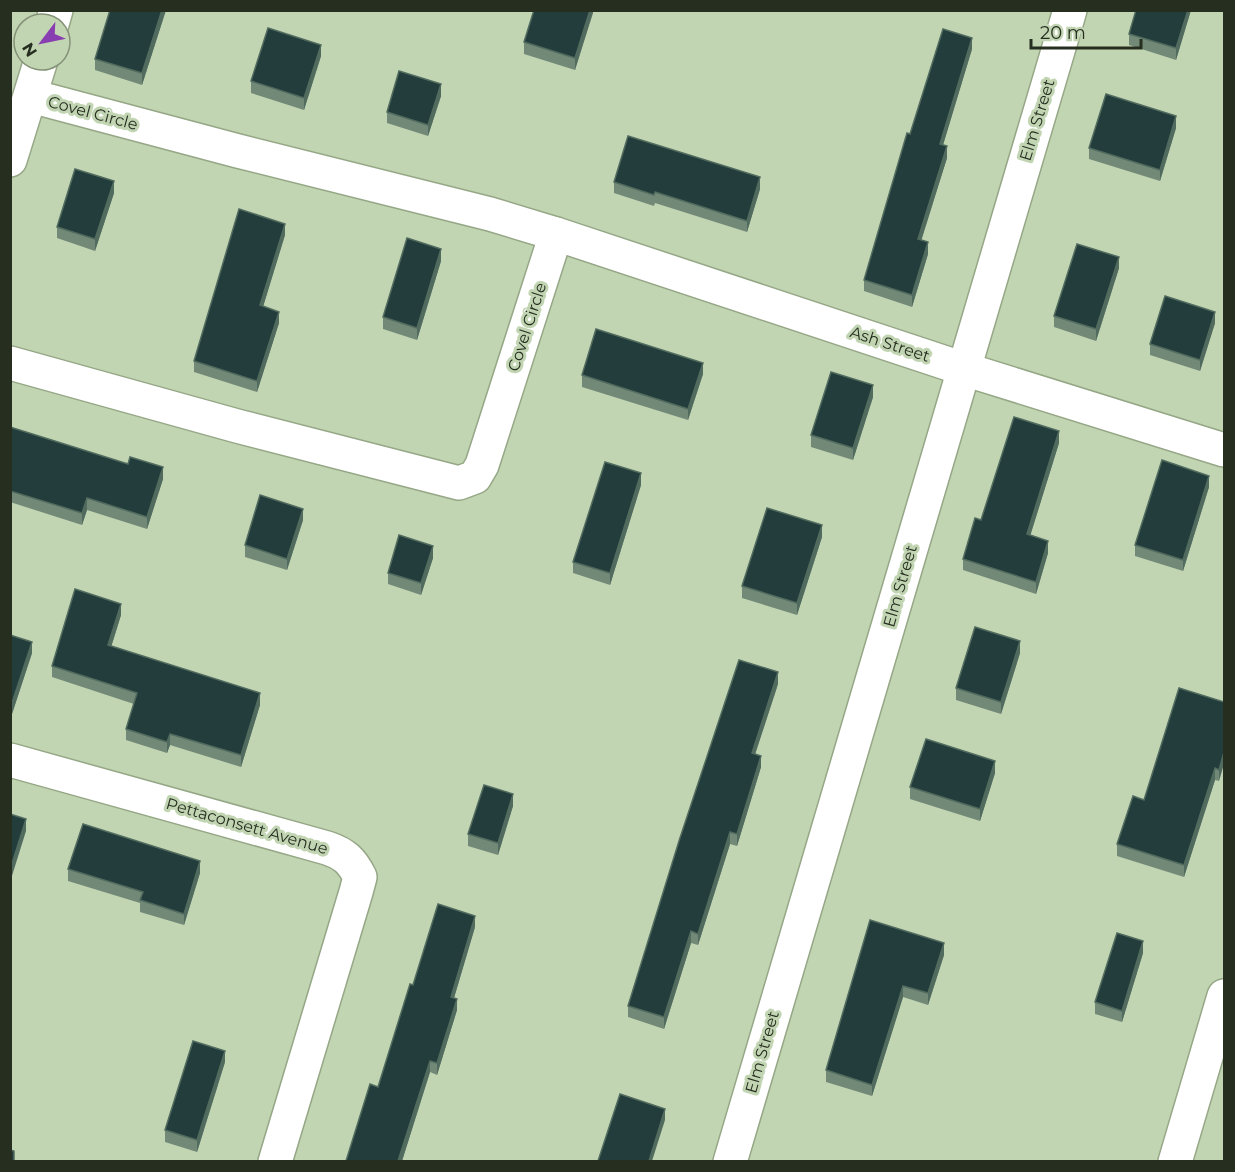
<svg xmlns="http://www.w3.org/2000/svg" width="1235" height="1172" font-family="Montserrat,sans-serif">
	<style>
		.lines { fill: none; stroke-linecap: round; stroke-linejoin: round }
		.street-casing { stroke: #95a786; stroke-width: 36 }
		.street { stroke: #fff; stroke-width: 33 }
		.wall { fill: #728977 }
		.shaded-wall { fill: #526b5f }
		.building { fill: #223d3b; stroke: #526b5f; stroke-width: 1.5 }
		.labels { text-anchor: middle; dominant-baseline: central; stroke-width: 6; stroke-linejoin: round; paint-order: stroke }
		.street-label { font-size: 16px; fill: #262e20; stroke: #c2d5b3 }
	</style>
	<rect width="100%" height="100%" fill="#c2d5b3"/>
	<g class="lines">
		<g class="street-casing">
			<g id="street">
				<polyline points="52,24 56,10"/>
				<polyline points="31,96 238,151 490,214 556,234 964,369 1224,450"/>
				<polyline points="10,160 41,60"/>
				<polyline points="10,363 237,426 459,483 475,477 482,465 556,234"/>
				<path d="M10 760 327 848C345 854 352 861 360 877L356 892 275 1162"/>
				<polyline points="730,1162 1070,10"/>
				<polyline points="1175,1162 1224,996"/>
			</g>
		</g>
		<use href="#street" class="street"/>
	</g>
	<g class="wall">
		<polygon points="166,10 142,85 95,70 95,59"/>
		<polygon points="593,10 575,70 524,54 524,42"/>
		<polygon points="1191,10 1176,60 1129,45 1129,34"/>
		<polygon points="972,49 943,145 947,158 921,240 928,254 912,307 864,291 864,280 910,134"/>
		<polygon points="321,56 304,110 251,93 251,81"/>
		<polygon points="441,96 428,136 387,123 387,112"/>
		<polygon points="1176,128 1160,181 1089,159 1089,148"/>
		<polygon points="614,182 760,189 747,232 655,203 654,206 614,193"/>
		<polygon points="114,193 95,251 57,238 57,227"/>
		<polygon points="285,235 263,306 279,323 257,392 194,372 194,361"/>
		<polygon points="441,261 417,340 383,329 383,317"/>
		<polygon points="1119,268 1096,341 1054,327 1054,316"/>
		<polygon points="1215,323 1200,371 1150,355 1150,344"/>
		<polygon points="703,374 688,420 582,387 582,375"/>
		<polygon points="873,397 853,460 811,447 811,435"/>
		<polygon points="10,427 163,479 147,529 87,510 82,525 10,502"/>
		<polygon points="1059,443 1030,536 1048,553 1036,594 963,570 963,559 981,520"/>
		<polygon points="641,485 610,585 573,573 573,562"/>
		<polygon points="1209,487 1183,571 1135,556 1135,545"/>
		<polygon points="303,520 287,570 245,557 245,545"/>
		<polygon points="822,537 797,615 742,598 742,586"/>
		<polygon points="433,558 421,595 388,584 388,573"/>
		<polygon points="121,615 111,647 260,705 241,767 170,745 167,753 126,740 126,729 134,704 52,677 52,666"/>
		<polygon points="10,635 32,653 12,714 10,714"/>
		<polygon points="1020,653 1001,714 956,700 956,688"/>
		<polygon points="778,684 755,754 761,767 737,846 730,844 698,945 691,943 664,1029 628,1017 628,1006"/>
		<polygon points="1224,702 1219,781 1215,780 1184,877 1117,856 1117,844 1144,800"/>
		<polygon points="995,773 980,821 910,799 910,787"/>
		<polygon points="513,806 498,855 468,846 468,834"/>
		<polygon points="68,869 200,873 184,925 140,912 140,903 68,881"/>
		<polygon points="870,920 944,955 928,1005 903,997 872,1096 826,1082 826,1070"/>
		<polygon points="475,927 454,998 457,1010 437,1075 430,1072 402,1161 346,1161 378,1087 413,985"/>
		<polygon points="1143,953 1122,1022 1095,1014 1095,1002"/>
		<polygon points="225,1062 197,1152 165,1142 165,1130"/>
	</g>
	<g class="shaded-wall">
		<polygon points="162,10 166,10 142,85 142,73"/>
		<polygon points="590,10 593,10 593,13 575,70 575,58"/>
		<polygon points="1188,10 1191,10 1176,60 1176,48"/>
		<polygon points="972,38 972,49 940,155 940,144"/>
		<polygon points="321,45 321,56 304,110 304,98"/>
		<polygon points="441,84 441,96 428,136 428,125"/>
		<polygon points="1176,116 1176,128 1160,181 1160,170"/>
		<polygon points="947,146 947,158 918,251 918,239"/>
		<polygon points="760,177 760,189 747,232 747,221"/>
		<polygon points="114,181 114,193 95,251 95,239"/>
		<polygon points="285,224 285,235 260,317 260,305"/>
		<polygon points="928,242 928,254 912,307 912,295"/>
		<polygon points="441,249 441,261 417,340 417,328"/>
		<polygon points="1119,257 1119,268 1096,341 1096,329"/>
		<polygon points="279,312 279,323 257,392 257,381"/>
		<polygon points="1215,312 1215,323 1200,371 1200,360"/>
		<polygon points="703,363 703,374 688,420 688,409"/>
		<polygon points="873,385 873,397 853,460 853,448"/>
		<polygon points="1059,431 1059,443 1027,546 1027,534"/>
		<polygon points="163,467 163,479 147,529 147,517"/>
		<polygon points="641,473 641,485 610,585 610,573"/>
		<polygon points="1209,476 1209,487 1183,571 1183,560"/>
		<polygon points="87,498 87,510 82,525 82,513"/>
		<polygon points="303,509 303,520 287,570 287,559"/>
		<polygon points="822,525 822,537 797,615 797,603"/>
		<polygon points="1048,541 1048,553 1036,594 1036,582"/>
		<polygon points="433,546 433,558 421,595 421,583"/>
		<polygon points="121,604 121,615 108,657 108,645"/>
		<polygon points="1020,641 1020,653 1001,714 1001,702"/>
		<polygon points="32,642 32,653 12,714 12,703"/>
		<polygon points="778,672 778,684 752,764 752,753"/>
		<polygon points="260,693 260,705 241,767 241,755"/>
		<polygon points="170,734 170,745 167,753 167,742"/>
		<polygon points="1224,752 1224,764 1219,781 1219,770"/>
		<polygon points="761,756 761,767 737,846 737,834"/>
		<polygon points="995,761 995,773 980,821 980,809"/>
		<polygon points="1215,768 1215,780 1184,877 1184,865"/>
		<polygon points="513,794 513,806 498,855 498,843"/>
		<polygon points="26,819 26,831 11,879 11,867"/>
		<polygon points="730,832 730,844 698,945 698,934"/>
		<polygon points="200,861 200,873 184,925 184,914"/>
		<polygon points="475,916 475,927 451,1008 451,997"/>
		<polygon points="691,931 691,943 664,1029 664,1017"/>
		<polygon points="1143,941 1143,953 1122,1022 1122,1011"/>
		<polygon points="944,943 944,955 928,1005 928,993"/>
		<polygon points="903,986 903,997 872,1096 872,1085"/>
		<polygon points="457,999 457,1010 437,1075 437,1063"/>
		<polygon points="225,1051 225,1062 197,1152 197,1140"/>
		<polygon points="430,1061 430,1072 402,1161 398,1161"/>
		<polygon points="665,1109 665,1120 652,1161 649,1161"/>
	</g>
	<g class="building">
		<polygon points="110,10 162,10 142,73 95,59"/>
		<polygon points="534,10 590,10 575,58 524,42"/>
		<polygon points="1136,10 1188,10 1176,48 1129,34"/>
		<polygon points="268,28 321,45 304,98 251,81"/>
		<polygon points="943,29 972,38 940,144 947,146 918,239 928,242 912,295 864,280 907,133 910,134"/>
		<polygon points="399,71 441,84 428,125 387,112"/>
		<polygon points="1106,94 1176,116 1160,170 1089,148"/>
		<polygon points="628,136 760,177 747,221 655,192 654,195 614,182"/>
		<polygon points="75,169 114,181 95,239 57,227"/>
		<polygon points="239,209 285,224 260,305 279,312 257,381 194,361"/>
		<polygon points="407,238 441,249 417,328 383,317"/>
		<polygon points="1077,244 1119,257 1096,329 1054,316"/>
		<polygon points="1165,296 1215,312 1200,360 1150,344"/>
		<polygon points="596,329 703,363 688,409 582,375"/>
		<polygon points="831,372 873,385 853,448 811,435"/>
		<polygon points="1014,417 1059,431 1027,534 1048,541 1036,582 963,559 975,518 981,520"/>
		<polygon points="10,427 128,464 130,457 163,467 147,517 87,498 82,513 10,491"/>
		<polygon points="1162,460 1209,476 1183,560 1135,545"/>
		<polygon points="605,462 641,473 610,573 573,562"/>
		<polygon points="260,495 303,509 287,559 245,545"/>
		<polygon points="767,508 822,525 797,603 742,586"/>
		<polygon points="399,535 433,546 421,583 388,573"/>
		<polygon points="75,589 121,604 108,645 260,693 241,755 170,734 167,742 126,729 137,693 52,666"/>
		<polygon points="975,627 1020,641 1001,702 956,688"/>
		<polygon points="10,635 32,642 12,703 10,702"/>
		<polygon points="739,660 778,672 752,753 761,756 737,834 730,832 698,934 691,931 664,1017 628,1006 679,841"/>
		<polygon points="1179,688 1224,702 1224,752 1219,770 1215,768 1184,865 1117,844 1133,796 1144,800"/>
		<polygon points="926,739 995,761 980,809 910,787"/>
		<polygon points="484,785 513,794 498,843 468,834"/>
		<polygon points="10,814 26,819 11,867 10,867"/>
		<polygon points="83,824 200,861 184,914 140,900 143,892 68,869"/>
		<polygon points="438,904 475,916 451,997 457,999 437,1063 430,1061 398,1161 346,1161 370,1084 378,1087 410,984 413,985"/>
		<polygon points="870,920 944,943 928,993 903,986 872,1085 826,1070"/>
		<polygon points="1117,933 1143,941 1122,1011 1095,1002"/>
		<polygon points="193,1041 225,1051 197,1140 165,1130"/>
		<polygon points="620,1094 665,1109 649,1161 598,1161"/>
		<polygon points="10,1150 14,1151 14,1161 10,1161"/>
	</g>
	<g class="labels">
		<g class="street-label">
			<text transform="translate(93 113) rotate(15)">Covel Circle</text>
			<text transform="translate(1037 120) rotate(-73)">Elm Street</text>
			<text transform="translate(527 327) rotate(-72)">Covel Circle</text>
			<text transform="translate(890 344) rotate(18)">Ash Street</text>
			<text transform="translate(900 586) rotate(-74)">Elm Street</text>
			<text transform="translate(247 826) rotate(16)">Pettaconsett Avenue</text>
			<text transform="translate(762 1052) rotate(-74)">Elm Street</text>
		</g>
	</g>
	<rect width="1235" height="1172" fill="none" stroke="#262e20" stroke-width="24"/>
	<g transform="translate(42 42) rotate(238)"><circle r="28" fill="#c2d5b3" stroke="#849278" stroke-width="1.5"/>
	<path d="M0-4.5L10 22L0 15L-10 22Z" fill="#883eb0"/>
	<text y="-9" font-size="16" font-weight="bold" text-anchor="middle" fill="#262e20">N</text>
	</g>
	<path d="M1031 39v9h110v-9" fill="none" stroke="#262e20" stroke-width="3"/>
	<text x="1040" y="39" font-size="18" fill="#262e20" stroke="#c2d5b3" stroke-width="4.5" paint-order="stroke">20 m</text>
</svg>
